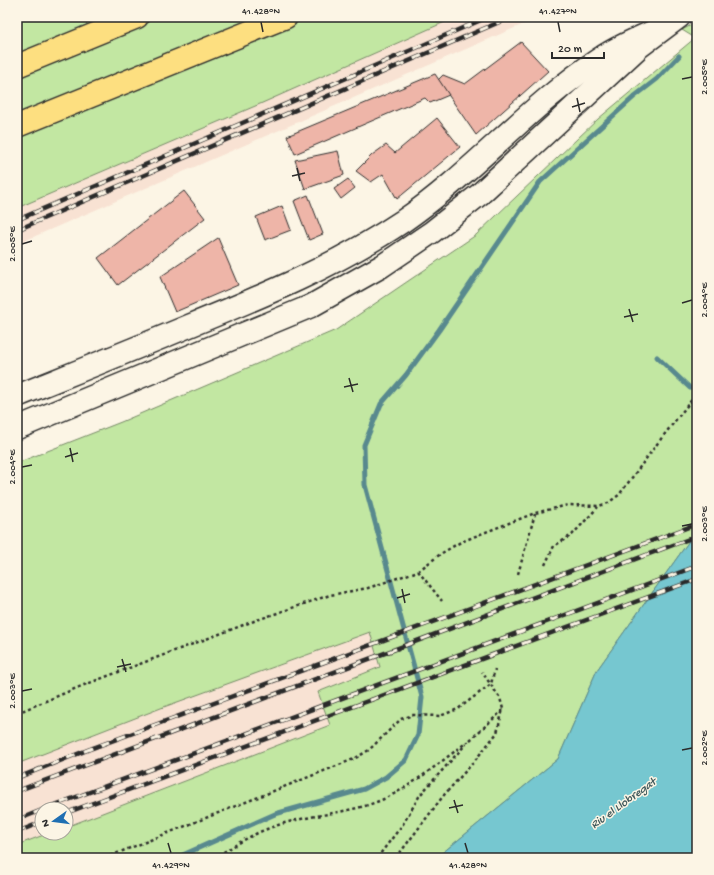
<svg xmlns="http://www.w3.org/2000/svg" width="714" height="875" font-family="'Gochi Hand',sans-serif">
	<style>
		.built { fill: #f8e2d3 }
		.green { fill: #c2e7a2; stroke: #768966 }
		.water { fill: #76c7d0; stroke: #58898e }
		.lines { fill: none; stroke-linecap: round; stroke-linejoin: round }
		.stream { stroke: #58898e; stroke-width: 5 }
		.building { fill: #eeb5a8; stroke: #2b2b2b }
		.tertiary-casing { stroke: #2b2b2b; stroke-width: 25 }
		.secondary-casing { stroke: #2b2b2b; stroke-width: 25 }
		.motorway-casing { stroke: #2b2b2b; stroke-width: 25 }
		.path { stroke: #2b2b2b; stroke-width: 2.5; stroke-dasharray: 3 3; stroke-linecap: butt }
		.tertiary { stroke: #fcf5e5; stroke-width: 22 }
		.secondary { stroke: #fcf5e5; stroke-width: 22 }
		.motorway { stroke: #fddf80; stroke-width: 22 }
		.rail-casing { stroke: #2b2b2b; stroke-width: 4.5 }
		.rail { stroke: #fcf5e5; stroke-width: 3; stroke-dasharray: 9; stroke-linecap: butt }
		.ticks { fill: none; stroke: #2b2b2b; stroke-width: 1.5 }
		.labels { text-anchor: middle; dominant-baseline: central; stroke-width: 3; stroke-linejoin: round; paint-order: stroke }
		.water-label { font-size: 12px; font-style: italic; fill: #425a5d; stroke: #fcf5e5 }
		.neatline { fill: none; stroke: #2b2b2b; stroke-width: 1.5 }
		.ticks-label { font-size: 10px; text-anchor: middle; fill: #2b2b2b }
	</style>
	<rect width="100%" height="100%" fill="#fcf5e5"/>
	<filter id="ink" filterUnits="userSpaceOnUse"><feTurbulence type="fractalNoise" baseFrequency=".025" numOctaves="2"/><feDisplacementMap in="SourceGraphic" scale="8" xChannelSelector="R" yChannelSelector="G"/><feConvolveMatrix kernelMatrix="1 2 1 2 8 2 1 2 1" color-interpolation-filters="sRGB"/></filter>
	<g filter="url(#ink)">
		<g class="built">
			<polygon points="456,17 540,17 17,244 17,208 260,104"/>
			<polygon points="370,632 380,667 318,692 330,725 66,827 66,809 42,809 42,833 49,833 17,845 17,764 161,708"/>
		</g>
		<g class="green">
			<polygon points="17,17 456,17 260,104 17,208"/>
			<polygon points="697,22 697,530 597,670 558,759 436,858 17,858 17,845 49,833 66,833 66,827 330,725 318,692 380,667 370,632 161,708 17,764 17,463 121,422 336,330 476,235 598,119 695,38 682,30"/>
		</g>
		<polygon class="water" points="697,530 697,858 436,858 558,759 597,670"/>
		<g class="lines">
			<g class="stream">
				<polyline points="657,357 690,388"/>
				<polyline points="176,858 275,814 364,789 386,777 406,760 418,735 422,697 365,485 364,445 381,404 406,375 439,330 540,182 635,96 657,79 679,56"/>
			</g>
		</g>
		<g class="building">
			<polygon points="521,42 548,71 476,135 438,80 443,75 465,84"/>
			<polygon points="435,74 449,95 430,103 425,98 295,154 287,136"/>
			<polygon points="437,118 460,147 397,199 383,174 371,182 356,171 372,155 386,145 395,153"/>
			<polygon points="338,151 344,175 305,189 295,160"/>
			<polygon points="348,179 355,188 341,199 334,189"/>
			<polygon points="184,191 205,218 118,285 98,258"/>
			<polygon points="308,195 323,234 309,240 294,201"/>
			<polygon points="282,206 291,230 265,240 256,217"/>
			<polygon points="218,238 238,285 175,312 160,277"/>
		</g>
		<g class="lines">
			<g class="tertiary-casing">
				<path id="tertiary" d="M17 396C74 373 132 350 189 326 263 296 336 266 403 221 473 173 529 105 601 58 617 47 636 39 654 31"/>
			</g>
			<g class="secondary-casing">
				<polyline id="secondary" points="17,428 311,306 382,266 432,232 480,194 639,47 679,17"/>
			</g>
			<g class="motorway-casing">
				<g id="motorway">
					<polyline points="17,66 137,17"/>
					<polyline points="17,126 286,17"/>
				</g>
			</g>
			<g class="path">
				<polyline points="545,565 554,546 572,535 598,507"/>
				<polyline points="418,571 442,601"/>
				<polyline points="518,574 535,514"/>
				<polyline points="17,713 84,685 254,621 330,595 368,588 418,571 442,553 459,543 478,535 535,513 568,505 599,506 608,503 619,495 657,444 697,393"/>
				<polyline points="470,740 503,710"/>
				<polyline points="105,858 354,759 369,750 401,719 413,715 440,716 458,709 491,684 495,669"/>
				<path d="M213 858C230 849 248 836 267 829 299 816 335 815 368 805 406 793 438 763 470 740"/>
				<polyline points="377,858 403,824 420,795 466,744"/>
				<polyline points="396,858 444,795 472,764 497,733 503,709 500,698 482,672"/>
			</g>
			<use href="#tertiary" class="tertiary"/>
			<use href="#secondary" class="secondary"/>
			<use href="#motorway" class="motorway"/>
			<g class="rail-casing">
				<g id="rail">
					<polyline points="17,220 488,17"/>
					<polyline points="17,230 511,17"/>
					<polyline points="17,778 90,749 697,524"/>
					<polyline points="17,791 697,536"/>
					<polyline points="44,809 697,566"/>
					<polyline points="66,813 697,579"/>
					<polyline points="17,820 42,810"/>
					<polyline points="17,832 42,822"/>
				</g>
			</g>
			<use href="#rail" class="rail"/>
		</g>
	</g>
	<path class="ticks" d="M261 22 263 32M558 22 560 32M682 79 692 77M577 98 580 112M572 107 585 103M297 168 300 181M292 176 305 173M22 244 32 241M682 303 692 300M629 309 633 322M624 317 638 314M349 378 353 392M344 387 358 384M70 448 73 462M65 457 78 453M22 467 32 465M682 526 692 524M402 589 405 603M397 598 410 594M122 659 126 672M117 667 131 664M22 691 32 689M682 750 692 748M454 800 458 813M449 808 463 805M168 843 171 853M465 843 468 853"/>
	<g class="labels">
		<g class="water-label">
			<text transform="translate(624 804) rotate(-36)">Riu el Llobregat</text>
		</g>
	</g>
	<rect width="714" height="875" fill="none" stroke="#fcf5e5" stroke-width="44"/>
	<g transform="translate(54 821) rotate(256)"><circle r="19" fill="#fcf5e5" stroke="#a8a49b"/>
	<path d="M0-3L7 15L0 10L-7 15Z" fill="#1f6fb2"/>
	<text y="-6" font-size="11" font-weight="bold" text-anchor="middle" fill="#2b2b2b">N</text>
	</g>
	<path d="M552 52v6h52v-6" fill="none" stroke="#2b2b2b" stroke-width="2"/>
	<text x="558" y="52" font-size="12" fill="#2b2b2b" stroke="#fcf5e5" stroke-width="3" paint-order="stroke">20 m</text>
	<rect x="22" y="22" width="670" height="831" class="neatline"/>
	<g class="ticks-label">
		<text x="261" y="14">41.428°N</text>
		<text x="558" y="14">41.427°N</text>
		<text transform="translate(703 77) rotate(-90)" y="4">2.005°E</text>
		<text transform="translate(11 244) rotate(-90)" y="4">2.005°E</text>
		<text transform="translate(703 300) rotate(-90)" y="4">2.004°E</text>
		<text transform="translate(11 467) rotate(-90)" y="4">2.004°E</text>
		<text transform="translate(703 524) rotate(-90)" y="4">2.003°E</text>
		<text transform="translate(11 691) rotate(-90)" y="4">2.003°E</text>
		<text transform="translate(703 748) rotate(-90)" y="4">2.002°E</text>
		<text x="171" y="868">41.429°N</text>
		<text x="468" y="868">41.428°N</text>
	</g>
</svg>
